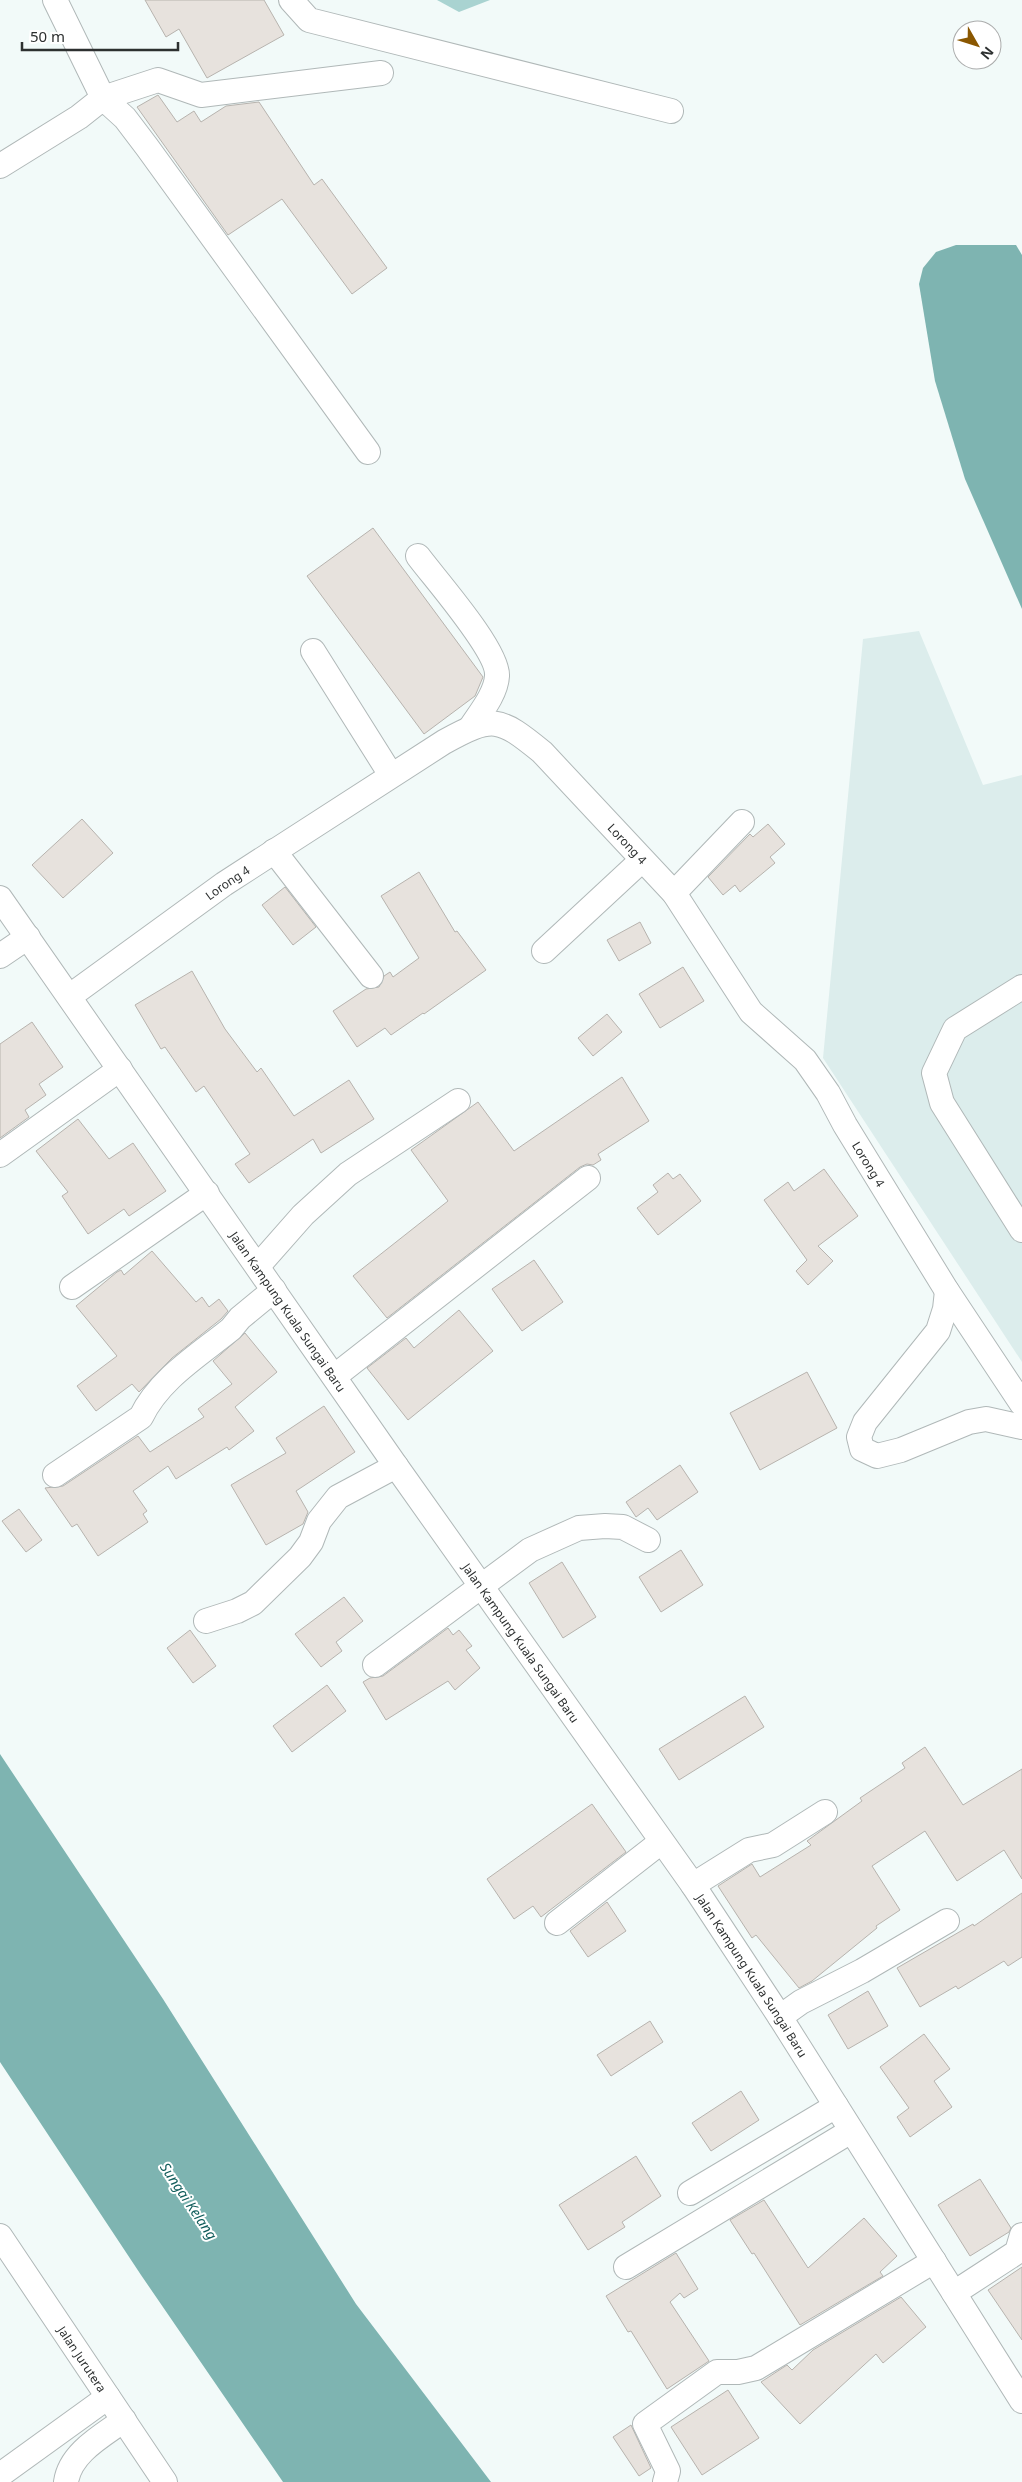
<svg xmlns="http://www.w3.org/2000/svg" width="1022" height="2482" font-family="'Noto Sans',sans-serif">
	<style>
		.built { fill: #dcedec }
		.green { fill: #a9d3d1 }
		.water { fill: #7eb4b1 }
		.building { fill: #e7e2dd; stroke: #b7b3ae }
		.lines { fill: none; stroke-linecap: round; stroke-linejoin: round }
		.minor-casing { stroke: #b0b8b8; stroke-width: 26 }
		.minor { stroke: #fff; stroke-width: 24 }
		.labels { text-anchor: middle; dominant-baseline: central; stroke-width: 4; stroke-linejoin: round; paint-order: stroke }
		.street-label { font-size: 12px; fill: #2d3030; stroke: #fff }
		.water-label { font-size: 14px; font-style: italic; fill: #115d5b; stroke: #fff }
	</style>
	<rect width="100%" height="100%" fill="#f2faf9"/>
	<polygon class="built" points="919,631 983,785 1022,775 1022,1362 823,1058 863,639"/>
	<polygon class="green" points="437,0 490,0 459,12"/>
	<g class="water">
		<polygon points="956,245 1016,245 1022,255 1022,609 965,479 935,381 919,284 923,268 936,252"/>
		<polygon points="0,1754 163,1999 356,2304 491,2482 283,2482 141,2275 0,2062"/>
	</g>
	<g class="building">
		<polygon points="145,0 264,0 284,35 207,78 179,29 166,37"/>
		<polygon points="158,95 177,122 194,111 201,122 226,106 259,102 314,185 322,179 387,268 352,294 282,199 228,235 137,107"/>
		<polygon points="373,528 483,677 475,696 424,734 307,576"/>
		<polygon points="82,819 113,853 63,898 32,865"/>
		<polygon points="768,824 785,844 770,857 775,863 740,892 735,885 723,895 708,877 750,834 753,837"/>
		<polygon points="419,872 455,932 457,931 486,970 424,1014 423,1013 391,1035 385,1028 357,1047 333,1011 366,989 379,987 384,976 390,972 393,977 419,958 381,896"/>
		<polygon points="285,887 316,927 293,945 262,905"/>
		<polygon points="640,922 651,943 619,961 607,940"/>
		<polygon points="683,967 704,1001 660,1028 639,994"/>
		<polygon points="192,971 225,1029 257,1072 261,1068 294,1116 349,1080 374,1119 321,1153 313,1139 249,1183 235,1164 250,1154 204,1086 196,1092 165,1047 161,1049 135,1005"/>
		<polygon points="607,1014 622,1032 593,1056 578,1038"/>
		<polygon points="32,1022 63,1067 39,1084 46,1095 25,1110 29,1117 0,1138 0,1044"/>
		<polygon points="622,1077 649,1121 598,1154 601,1160 593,1165 587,1164 580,1167 387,1318 353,1276 448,1201 411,1150 478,1102 514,1151"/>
		<polygon points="78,1119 109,1159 133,1143 166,1191 129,1216 124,1209 88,1234 62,1196 68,1192 36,1151"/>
		<polygon points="824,1169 858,1216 818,1246 833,1261 808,1285 796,1271 807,1260 764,1200 788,1182 794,1191"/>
		<polygon points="668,1173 673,1179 680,1174 701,1201 658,1235 637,1208 658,1192 653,1185"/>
		<polygon points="152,1251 196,1302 202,1297 209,1307 219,1299 228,1311 221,1319 172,1358 139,1392 132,1384 96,1411 77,1386 117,1356 76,1306 117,1272 121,1270 124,1275"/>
		<polygon points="534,1260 563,1302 522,1331 492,1289"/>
		<polygon points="459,1310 493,1351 408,1420 367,1368 406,1338 414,1348"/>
		<polygon points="245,1333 277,1372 235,1407 254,1431 229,1450 227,1447 176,1479 168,1466 133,1491 147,1511 143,1514 148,1522 98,1556 77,1524 72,1527 45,1488 63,1486 138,1436 150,1452 204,1417 198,1409 232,1384 213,1361"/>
		<polygon points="807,1372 837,1428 760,1470 730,1413"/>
		<polygon points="324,1406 355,1452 296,1491 308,1512 303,1524 266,1545 231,1485 286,1453 276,1438"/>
		<polygon points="680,1465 698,1492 657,1520 648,1508 636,1517 626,1502"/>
		<polygon points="19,1509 42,1540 26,1552 2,1521"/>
		<polygon points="681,1550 703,1585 661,1612 639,1577"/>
		<polygon points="562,1562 596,1617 563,1638 529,1583"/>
		<polygon points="344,1597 363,1621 336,1642 342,1651 321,1667 295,1634"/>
		<polygon points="448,1628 453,1635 459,1630 472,1646 466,1650 480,1668 455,1690 448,1681 386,1720 363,1682 370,1678 383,1676"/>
		<polygon points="190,1630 216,1666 193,1683 167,1648"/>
		<polygon points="327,1685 346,1711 292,1752 273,1726"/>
		<polygon points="745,1696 764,1727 679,1780 659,1749"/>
		<polygon points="925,1747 963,1805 1022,1769 1022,1879 1004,1850 957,1881 925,1831 872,1866 900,1910 876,1926 877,1928 812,1981 799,1988 756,1935 752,1938 718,1886 752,1864 760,1877 811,1845 807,1841 862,1801 860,1798 905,1768 902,1763"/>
		<polygon points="592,1804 626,1852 541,1917 533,1906 514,1919 487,1879"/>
		<polygon points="1022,1893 1022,1957 1008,1966 1004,1961 958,1989 956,1986 920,2007 897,1968 973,1924 974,1926"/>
		<polygon points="607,1902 626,1931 588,1957 570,1931"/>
		<polygon points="868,1991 888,2026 848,2049 828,2015"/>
		<polygon points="650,2021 663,2042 611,2076 597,2055"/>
		<polygon points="924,2034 950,2069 934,2081 952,2107 910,2137 897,2117 909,2108 880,2067"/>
		<polygon points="741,2091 759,2120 711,2151 692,2123"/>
		<polygon points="636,2156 661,2196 622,2222 625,2227 588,2250 559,2205"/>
		<polygon points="980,2179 1011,2228 1009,2232 970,2256 938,2205"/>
		<polygon points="764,2200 808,2268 864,2218 897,2256 880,2272 883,2276 800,2325 754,2253 752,2254 730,2220"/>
		<polygon points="676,2253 698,2289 684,2298 680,2293 670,2302 709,2361 667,2389 631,2331 628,2332 606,2296"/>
		<polygon points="1022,2267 1022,2340 988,2290"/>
		<polygon points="901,2297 926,2327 883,2363 876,2354 800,2424 761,2382 787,2365 792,2370 813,2350"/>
		<polygon points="728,2390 759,2438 702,2475 671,2427"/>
		<polygon points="631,2425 651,2468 639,2476 613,2437"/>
	</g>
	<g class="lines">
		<g class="minor-casing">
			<g id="minor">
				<polyline points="55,0 103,98 158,80 201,95 381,73"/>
				<polyline points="291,0 309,20 671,111"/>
				<polyline points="0,166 79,117 103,98 125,118 147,147 368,452"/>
				<path d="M418 556C435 579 499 651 497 676 496 694 480 713 471 727"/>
				<polyline points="313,651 391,775"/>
				<polyline points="274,851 371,976"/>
				<polyline points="674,893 742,822"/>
				<path id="s1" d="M0 898 396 1466 693 1885 780 2017 1022 2401"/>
				<polyline points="544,951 642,860"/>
				<polyline points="0,956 28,937"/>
				<polyline points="1022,987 955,1029 934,1073 942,1103 1022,1230"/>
				<path id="s2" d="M70 996 224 884 444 742C493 715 499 717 542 752L674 893 751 1012 805 1060 828 1093 845 1125 947 1291 1022 1404"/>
				<polyline points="0,1155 120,1069"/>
				<polyline points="258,1266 303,1215 348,1174 458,1101"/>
				<polyline points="72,1287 207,1193"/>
				<polyline points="947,1291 945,1309 938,1331 865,1422 859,1437 862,1449 877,1456 901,1450 969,1422 986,1419 1022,1427"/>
				<polyline points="335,1376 588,1178"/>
				<path d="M55 1475 141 1417C159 1379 199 1355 231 1329L240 1318 274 1290"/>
				<polyline points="206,1621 237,1611 253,1603 300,1557 311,1542 319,1521 338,1497 396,1466"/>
				<polyline points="375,1665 530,1550 579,1528 605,1526 623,1527 648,1540"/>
				<polyline points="693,1885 749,1850 773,1845 825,1812"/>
				<polyline points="557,1923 661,1842"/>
				<polyline points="780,2017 801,2002 862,1971 947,1921"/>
				<polyline points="690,2193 836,2106"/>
				<path id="s3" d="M0 2236 165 2482"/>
				<polyline points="626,2267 851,2131"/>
				<polyline points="954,2293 1017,2252 1022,2235"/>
				<polyline points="0,2475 108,2397"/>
				<path d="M66 2482C70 2453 102 2436 124 2420"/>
				<polyline points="665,2482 668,2471 645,2424 717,2372 738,2372 756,2368 934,2261"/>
			</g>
		</g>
		<use href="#minor" class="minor"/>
	</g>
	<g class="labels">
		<g class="street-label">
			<text stroke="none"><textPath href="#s2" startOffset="688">Lorong 4</textPath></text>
			<text stroke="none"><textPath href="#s2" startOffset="194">Lorong 4</textPath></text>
			<text stroke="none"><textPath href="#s2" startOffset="1092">Lorong 4</textPath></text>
			<text stroke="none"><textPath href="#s1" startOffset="504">Jalan Kampung Kuala Sungai Baru</textPath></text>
			<text stroke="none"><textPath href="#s1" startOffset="909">Jalan Kampung Kuala Sungai Baru</textPath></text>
			<text stroke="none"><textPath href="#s1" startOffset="1314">Jalan Kampung Kuala Sungai Baru</textPath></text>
			<text stroke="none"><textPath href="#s3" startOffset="148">Jalan Jurutera</textPath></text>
		</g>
		<g class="water-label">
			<text transform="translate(189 2201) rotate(56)">Sungai Kelang</text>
		</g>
	</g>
	<g transform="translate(977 45) rotate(129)"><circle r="24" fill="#ffffff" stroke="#abacac"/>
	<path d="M0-4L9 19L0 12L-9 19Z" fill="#8a5701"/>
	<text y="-8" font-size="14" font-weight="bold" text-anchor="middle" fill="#2d3030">N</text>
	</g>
	<path d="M22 42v8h156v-8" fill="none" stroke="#2d3030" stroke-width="2.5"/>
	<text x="30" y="42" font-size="15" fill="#2d3030" stroke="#ffffff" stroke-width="4" paint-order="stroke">50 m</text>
</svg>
